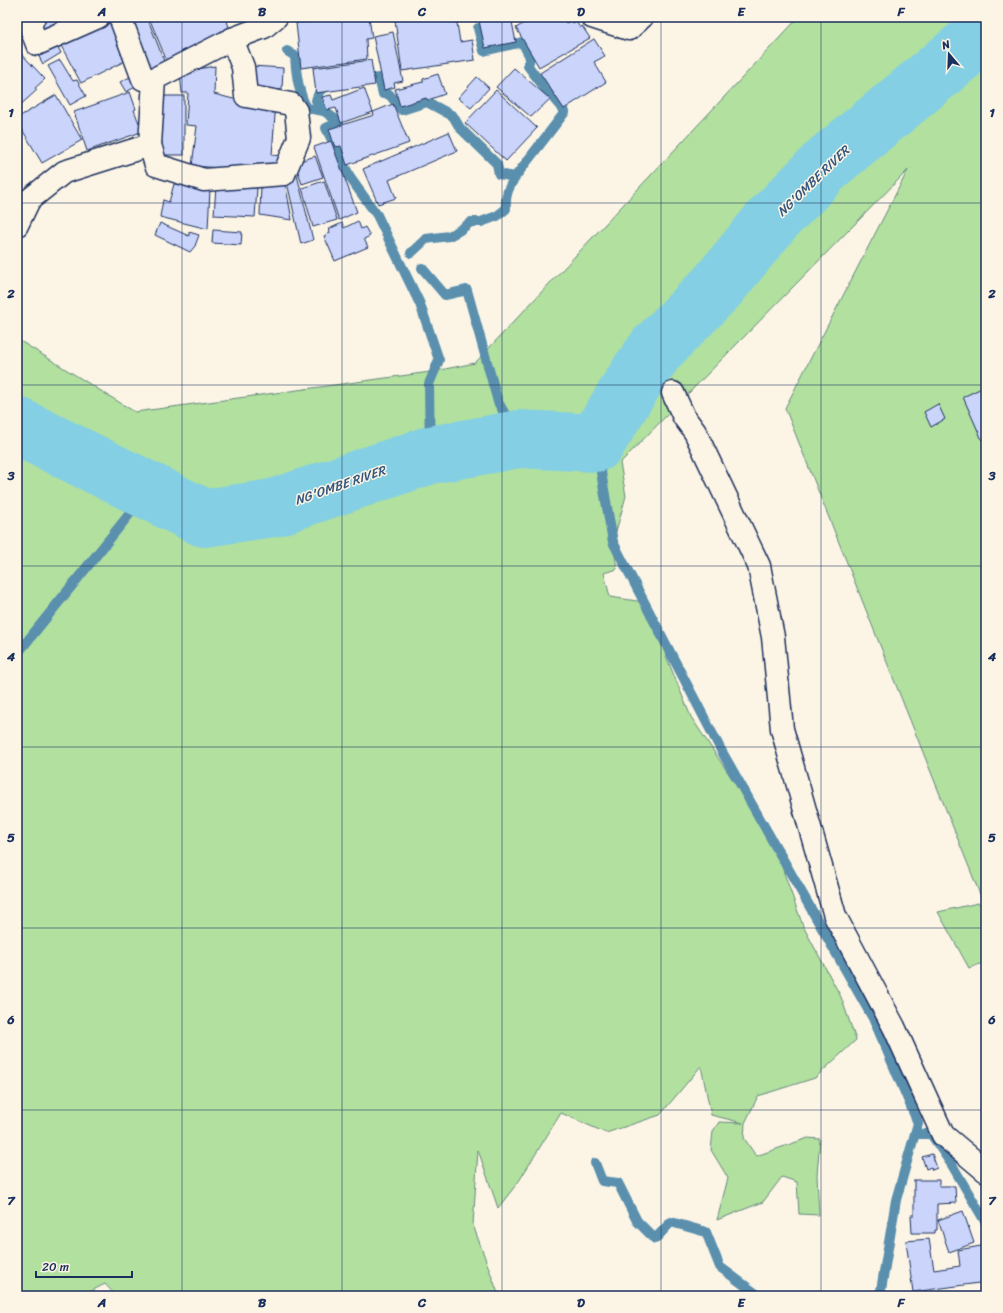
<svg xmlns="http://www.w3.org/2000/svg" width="1003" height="1313" font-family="Sriracha,sans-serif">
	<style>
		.green { fill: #b1e09f; stroke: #66887e }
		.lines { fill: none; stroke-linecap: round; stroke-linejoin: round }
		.stream { stroke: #5a8fae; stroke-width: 10 }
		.river { stroke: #84cfe4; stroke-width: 58 }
		.building { fill: #cbd5fc; stroke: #1b2f5e }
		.minor-casing { stroke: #1b2f5e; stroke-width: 25 }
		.minor { stroke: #fcf5e5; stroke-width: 22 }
		.grid { fill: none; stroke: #1b2f5e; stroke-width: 1; stroke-opacity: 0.55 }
		.labels { text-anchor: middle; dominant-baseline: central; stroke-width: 3; stroke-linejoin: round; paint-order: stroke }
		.water-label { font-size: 13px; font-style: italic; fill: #355780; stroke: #fcf5e5 }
		.neatline { fill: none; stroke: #1b2f5e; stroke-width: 1.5 }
		.grid-label { font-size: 13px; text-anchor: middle; font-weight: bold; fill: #1b2f5e }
	</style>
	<rect width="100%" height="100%" fill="#fcf5e5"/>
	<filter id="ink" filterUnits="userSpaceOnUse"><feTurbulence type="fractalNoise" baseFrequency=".025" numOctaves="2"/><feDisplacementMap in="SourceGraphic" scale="8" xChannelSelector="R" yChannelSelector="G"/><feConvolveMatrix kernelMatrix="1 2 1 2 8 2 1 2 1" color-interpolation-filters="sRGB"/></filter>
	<g filter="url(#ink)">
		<polygon class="green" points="799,17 986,17 986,962 969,968 938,912 978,903 985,907 785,408 908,170 620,463 626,496 613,542 617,569 604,573 610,597 644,602 691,717 772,839 803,926 841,997 856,1040 815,1078 758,1096 745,1123 744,1138 756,1156 808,1138 820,1139 817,1175 819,1215 799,1214 797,1182 782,1177 763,1202 717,1220 728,1178 711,1150 713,1131 719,1122 743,1123 711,1115 701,1066 660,1115 606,1133 561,1113 519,1181 498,1208 478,1150 473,1225 499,1296 116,1296 105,1284 81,1296 17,1296 17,339 135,412 430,372 475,363"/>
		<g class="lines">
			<g class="stream">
				<polyline points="478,28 484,51 522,42 530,57 528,66 544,87 565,112 515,177"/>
				<path d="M287 51 295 56C296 73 298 93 307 108L324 111 339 122 326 128 351 179 377 215 420 304 439 360 429 384 430 455"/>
				<path d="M361 80 379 78 383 94H389L402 110 427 102 453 116 460 128 497 164 499 174 515 177C508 189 505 195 506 209L497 216 481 222H471L460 230 449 236 426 239 411 253"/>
				<polyline points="324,111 316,100 320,90 329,86"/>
				<polyline points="422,268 445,295 467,290 498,402 519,439"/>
				<polyline points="596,443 613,542 721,750 874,1020 918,1123 896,1200 880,1296"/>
				<polyline points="17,654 148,491"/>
				<polyline points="915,1134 931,1134 952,1165 986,1223"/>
				<polyline points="595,1163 602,1181 618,1183 637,1221 655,1239 671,1222 706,1232 720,1267 759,1296"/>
			</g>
			<polyline class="river" points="17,426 204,518 273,508 430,455 519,439 596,443 641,370 657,348 717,287 772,220 830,161 986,32"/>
		</g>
		<g class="building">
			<polygon points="17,17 31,17 20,32 17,30"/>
			<polygon points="43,17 86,17 39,40"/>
			<polygon points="107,17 113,17 133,57 81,83 58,40"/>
			<polygon points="141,17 147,17 166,66 147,73 127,22"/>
			<polygon points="160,17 231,17 232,19 227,21 232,36 168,64 150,20"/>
			<polygon points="344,17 369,17 372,38 366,39 367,59 301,68 296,23"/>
			<polygon points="414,17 456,17 460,42 472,40 475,60 402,71 395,20"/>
			<polygon points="500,17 511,17 516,42 485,48 479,21"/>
			<polygon points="534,17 558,17 560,20 563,18 566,23 572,20 573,23 576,21 580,28 582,26 590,38 539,67 516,28"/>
			<polygon points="393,32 403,81 394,83 395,87 384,90 373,36"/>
			<polygon points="53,38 61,53 43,64 34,48"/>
			<polygon points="594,39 605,56 594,62 606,82 564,109 540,73"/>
			<polygon points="17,49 45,79 35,88 37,90 17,108"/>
			<polygon points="60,60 73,81 77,80 86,96 70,105 48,66"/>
			<polygon points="371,60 375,85 316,93 313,68"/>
			<polygon points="215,66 214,94 245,102 277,108 275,115 272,155 282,156 281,172 192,166 197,126 186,125 188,93 182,93 180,72"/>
			<polygon points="252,66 283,68 282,90 250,88"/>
			<polygon points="514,68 550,99 531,117 496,87"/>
			<polygon points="438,74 445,94 428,100 426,98 400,106 395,89 423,82 423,79"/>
			<polygon points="134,75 139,85 126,92 120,82"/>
			<polygon points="477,77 489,88 471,108 458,98"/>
			<polygon points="364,88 373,112 341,123 336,108 327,110 322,97 331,95 333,100"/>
			<polygon points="496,90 537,128 506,161 465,123"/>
			<polygon points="130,92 136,109 134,110 139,123 141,122 144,131 87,151 74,112"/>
			<polygon points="56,95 82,140 42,163 17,121 17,118"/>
			<rect x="159" y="96" width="25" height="59"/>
			<polygon points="393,104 409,143 347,165 341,146 335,147 329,129 374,115 373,112"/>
			<polygon points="449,132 457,151 389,180 396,198 378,204 363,169"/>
			<polygon points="331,141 357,212 339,220 314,147"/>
			<polygon points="315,156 323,177 302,184 295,163"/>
			<polygon points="297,175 313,240 301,244 286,178"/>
			<polygon points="284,177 292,220 260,215 261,184"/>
			<polygon points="324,181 337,220 313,227 302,188"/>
			<polygon points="174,184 210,189 208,229 160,217 163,200 169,202"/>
			<polygon points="216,186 257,188 255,217 214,215"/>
			<polygon points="358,221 361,229 365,227 370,236 364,239 368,247 335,261 324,236 330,233 329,229 342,223 344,228"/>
			<polygon points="160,223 189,236 189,232 199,235 195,246 190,252 155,235"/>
			<polygon points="213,230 242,232 241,245 212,243"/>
			<polygon points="986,386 986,438 982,440 963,397"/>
			<polygon points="938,404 945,419 931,427 924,412"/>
			<polygon points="932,1154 937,1168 932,1170 931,1167 926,1169 922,1157"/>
			<polygon points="914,1180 939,1180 939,1186 955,1186 956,1203 937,1204 937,1230 935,1230 935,1233 912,1233 911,1215 914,1215"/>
			<polygon points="963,1211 974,1243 949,1252 938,1220"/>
			<polygon points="929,1239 934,1270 960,1266 958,1250 981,1246 986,1282 913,1292 906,1241"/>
		</g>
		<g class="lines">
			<g class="minor-casing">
				<g id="minor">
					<polyline points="34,17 30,26 37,44 98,17"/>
					<polyline points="120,17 143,79 154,79"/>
					<polyline points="592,17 629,29 642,17"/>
					<polyline points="150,145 156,165 204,180 284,174 299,138 296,111 291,104 246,96 243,67 232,39"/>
					<polyline points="17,225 29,200 64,172 150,145 154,79 232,39 264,27 276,17"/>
					<polyline points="673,393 684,417 695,432 759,566 773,637 782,729 835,916 894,1027 943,1135 986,1171"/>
				</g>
			</g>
			<use href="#minor" class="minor"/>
		</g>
	</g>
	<path class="grid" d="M182 17V1296M342 17V1296M502 17V1296M661 17V1296M821 17V1296M17 203H986M17 385H986M17 566H986M17 747H986M17 928H986M17 1110H986"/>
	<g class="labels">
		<g class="water-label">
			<text transform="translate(813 181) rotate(-44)">NG'OMBE RIVER</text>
			<text transform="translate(340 485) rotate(-19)">NG'OMBE RIVER</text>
		</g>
	</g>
	<rect width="1003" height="1313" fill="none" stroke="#fcf5e5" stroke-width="44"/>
	<g transform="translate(949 54) rotate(341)" stroke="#fcf5e5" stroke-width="3" paint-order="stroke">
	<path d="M0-3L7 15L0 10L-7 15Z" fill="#1b2f5e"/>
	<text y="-6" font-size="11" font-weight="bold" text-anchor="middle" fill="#1b2f5e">N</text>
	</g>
	<path d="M36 1271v6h96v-6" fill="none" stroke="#1b2f5e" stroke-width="2"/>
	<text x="42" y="1271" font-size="12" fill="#1b2f5e" stroke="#fcf5e5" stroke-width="3" paint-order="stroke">20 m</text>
	<rect x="22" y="22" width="959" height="1269" class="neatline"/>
	<g class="grid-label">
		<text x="102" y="16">A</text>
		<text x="262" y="16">B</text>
		<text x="422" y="16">C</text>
		<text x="581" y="16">D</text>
		<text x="741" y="16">E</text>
		<text x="901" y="16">F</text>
		<text x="11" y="117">1</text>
		<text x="992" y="117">1</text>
		<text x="11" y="298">2</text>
		<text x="992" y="298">2</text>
		<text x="11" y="480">3</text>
		<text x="992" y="480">3</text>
		<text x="11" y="661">4</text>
		<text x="992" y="661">4</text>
		<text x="11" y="842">5</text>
		<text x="992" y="842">5</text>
		<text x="11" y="1024">6</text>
		<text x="992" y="1024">6</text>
		<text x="11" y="1205">7</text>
		<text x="992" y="1205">7</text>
		<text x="102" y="1307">A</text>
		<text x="262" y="1307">B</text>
		<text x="422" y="1307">C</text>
		<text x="581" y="1307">D</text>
		<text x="741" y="1307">E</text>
		<text x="901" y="1307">F</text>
	</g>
</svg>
